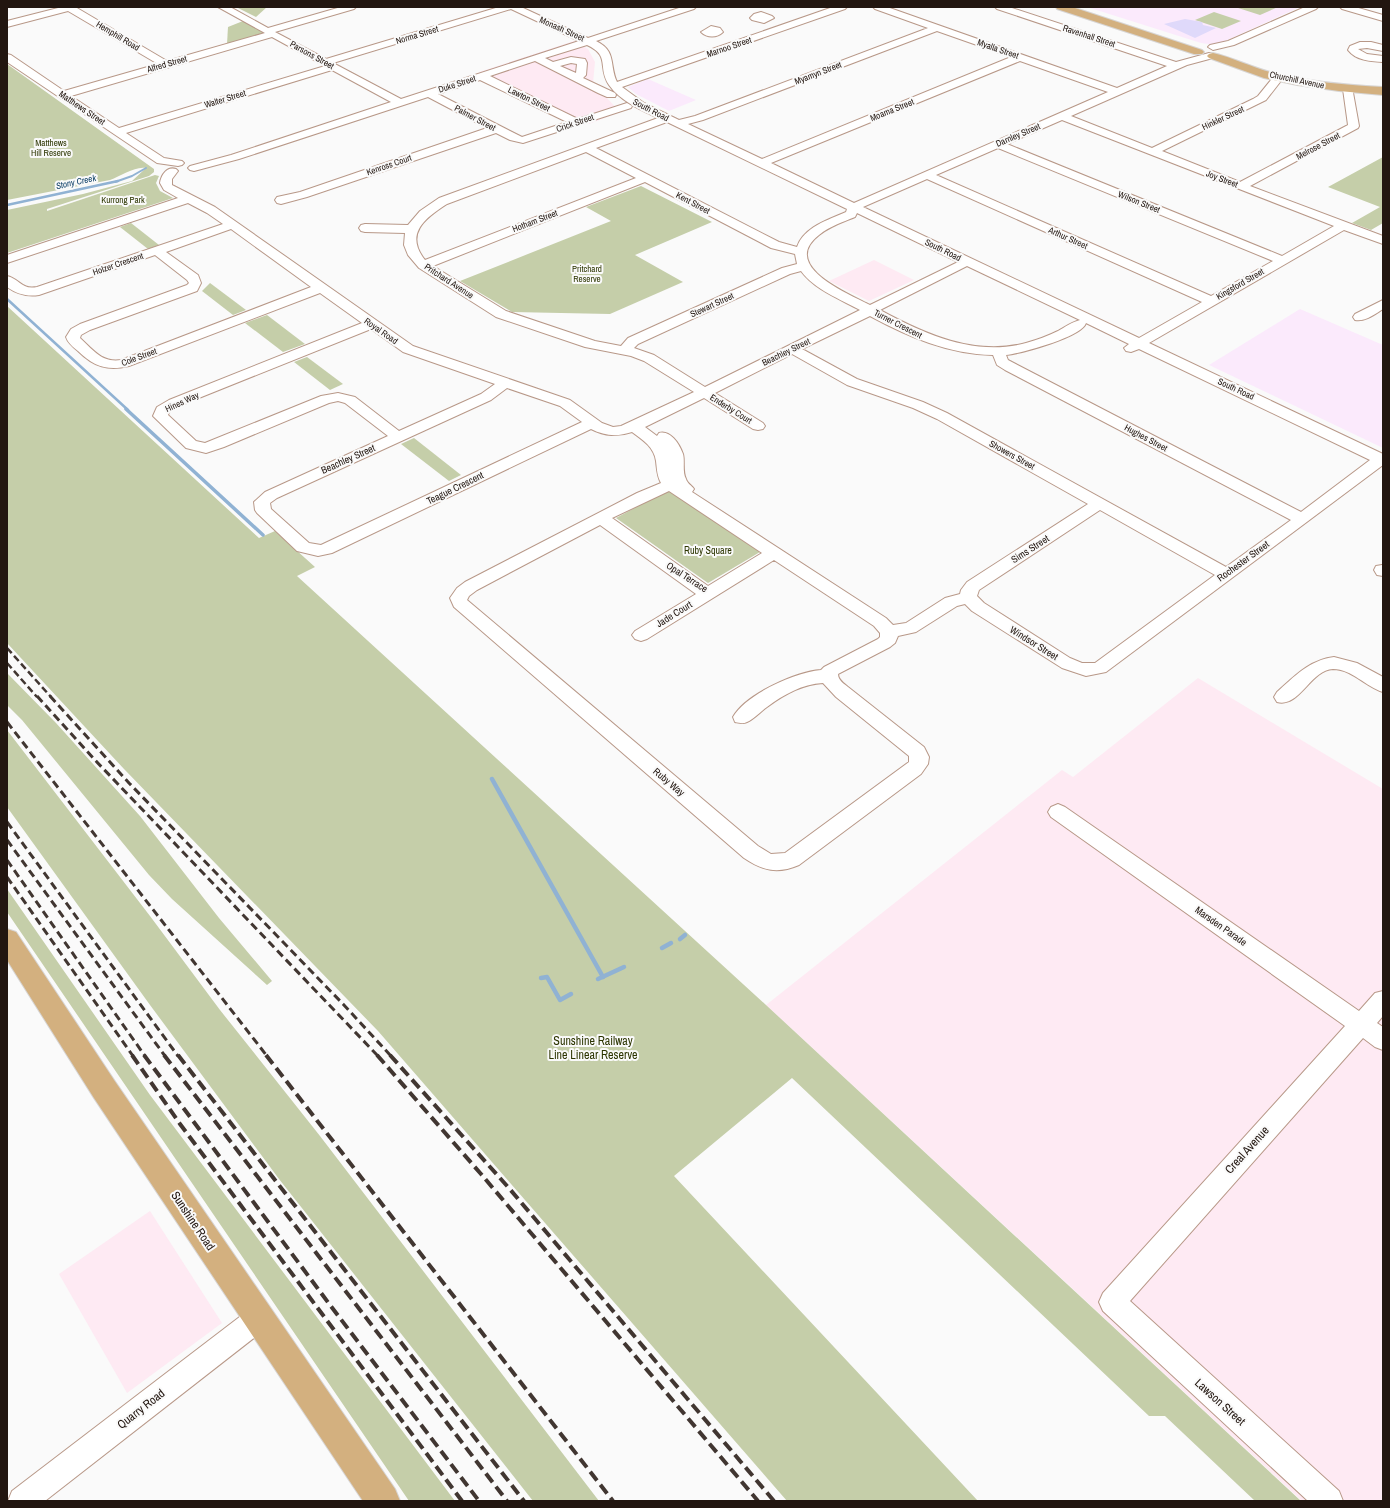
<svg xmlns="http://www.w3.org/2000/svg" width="1390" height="1508" font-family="'Archivo Narrow',sans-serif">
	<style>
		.commercial { fill: #feeaf3 }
		.education { fill: #fbeafc }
		.green { fill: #c5cea9 }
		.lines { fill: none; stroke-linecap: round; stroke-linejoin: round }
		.stream-far3 { stroke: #90b2d3; stroke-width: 2 }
		.stream-far2 { stroke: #90b2d3; stroke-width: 2.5 }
		.stream-far1 { stroke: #90b2d3; stroke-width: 3.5 }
		.stream { stroke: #90b2d3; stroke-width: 4.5 }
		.building { fill: #dfd9fa }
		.minor-casing { stroke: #b89888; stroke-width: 2 }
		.major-casing { stroke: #d7d5d4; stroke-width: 2 }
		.minor { fill: #fff; fill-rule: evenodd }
		.major { fill: #d3b07f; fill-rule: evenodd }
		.rail-far2 { stroke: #413631; stroke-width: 2.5; stroke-dasharray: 7 3.5; stroke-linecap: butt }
		.rail-far1 { stroke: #413631; stroke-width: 3; stroke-dasharray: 8 4.5; stroke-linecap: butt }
		.rail { stroke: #413631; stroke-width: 4; stroke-dasharray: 11 5.5; stroke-linecap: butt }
		.labels { text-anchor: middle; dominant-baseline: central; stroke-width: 4; stroke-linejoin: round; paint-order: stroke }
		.far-street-label { font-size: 9px; fill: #221610; stroke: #fafafa }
		.far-park-label { font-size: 9px; fill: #2c3500; stroke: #fafafa }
		.far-water-label { font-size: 9px; font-style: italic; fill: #00355f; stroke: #fafafa }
		.street-label { font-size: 10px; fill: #221610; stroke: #fafafa }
		.park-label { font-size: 10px; fill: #2c3500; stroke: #fafafa }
		.near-park-label { font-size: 12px; fill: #2c3500; stroke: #fafafa }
		.near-street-label { font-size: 12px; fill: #221610; stroke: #fafafa }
	</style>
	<rect width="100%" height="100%" fill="#fafafa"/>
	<g class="commercial">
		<polygon points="574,41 588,49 595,62 593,83 620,112 589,124 479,72"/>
		<polygon points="874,260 914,280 869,301 829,281"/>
		<polygon points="1198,678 1383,789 1383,1501 1302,1501 766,1005 1062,770 1073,777"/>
		<polygon points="150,1211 222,1323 127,1393 59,1274"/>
	</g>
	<g class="education">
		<polygon points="1087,7 1300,7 1216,45 1201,43"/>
		<polygon points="648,79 696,100 669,111 636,94 628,87"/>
		<polygon points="1300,309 1383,345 1383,448 1209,365"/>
	</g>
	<g class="green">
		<polygon points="236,7 267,7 256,17"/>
		<polygon points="1235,7 1278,7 1260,15"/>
		<polygon points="1214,12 1241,21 1222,29 1195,20"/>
		<polygon points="243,21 263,32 263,34 229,45 227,44 228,27"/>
		<path d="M7 64 154 169V172L149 176 47 209V211L155 175 159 176 156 183 160 191 173 198 7 253V210L83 194 132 181 146 168C135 166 121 176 110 180L7 200Z"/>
		<polygon points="1383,157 1383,223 1371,230 1352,223 1380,207 1328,187"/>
		<polygon points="641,186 712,222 635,255 683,282 610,314 512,312 460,281 611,221 586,207"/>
		<polygon points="131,223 159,245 148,249 120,227"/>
		<polygon points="210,283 246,310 233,315 202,291"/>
		<polygon points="7,306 259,538 275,531 315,567 297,576 766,1005 1301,1501 1255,1501 1165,1416 1149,1416 792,1078 674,1176 978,1501 787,1501 378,1031 124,769 7,643"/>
		<polygon points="267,315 305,344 283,352 245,323"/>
		<polygon points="307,357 343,384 330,390 294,362"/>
		<polygon points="414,438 461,475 449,481 401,444"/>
		<polygon points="668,490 760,552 708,583 616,518"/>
		<polygon points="7,673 56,723 140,816 219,918 272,981 267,985 172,899 149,875 22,720 7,705"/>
		<polygon points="7,730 150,916 220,1010 320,1136 599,1501 533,1501 279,1179 150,1005 7,807"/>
		<polygon points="7,889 150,1095 455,1501 409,1501 7,912"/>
	</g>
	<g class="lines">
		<polyline class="stream-far3" points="115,182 132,176 146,168"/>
		<g class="stream-far2">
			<polyline points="7,205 118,181"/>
			<polyline points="7,299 128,410"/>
		</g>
		<polyline class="stream-far1" points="126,409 263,535"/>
		<g class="stream">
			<polyline points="492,779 603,977"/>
			<polyline points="680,939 685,935"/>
			<polyline points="662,948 671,943"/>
			<polyline points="541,978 547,977 560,1000 571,994"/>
			<polyline points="598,979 624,967"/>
		</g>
	</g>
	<polygon class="building" points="1185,19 1202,22 1203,25 1216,28 1195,38 1164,24"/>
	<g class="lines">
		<g class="minor-casing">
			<g id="minor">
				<path d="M62 7H78L77 8 167 61 265 33 218 7H230L268 28 341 7H356L354 9 275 32 326 59 499 7H521L588 38 682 7H696L694 9 596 41C617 51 609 65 617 82L833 7H847L845 9 622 87 644 103 679 120 695 116 928 28 875 9 873 7H887L1117 88 1167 66 997 9 995 7H1009L1176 62 1209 53 1213 54 1214 56 1213 58 1187 65 1071 116 1152 148 1253 99 1258 96 1275 75H1283L1284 77 1266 100 1162 151 1240 182 1348 125 1343 89 1348 86 1352 87 1359 126 1358 128 1250 186 1383 236V244L1344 230 1149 343 1383 454V465L1106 672 1086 676 1062 668 972 611 965 604 957 606 916 632 898 636 895 643 890 647 838 674C838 680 844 684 848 687L924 747 929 757 928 764 921 774 799 865C778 874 763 871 744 858L454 607 450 598 457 588 465 582 637 493 661 483C657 476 657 469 656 461 654 447 643 440 632 432 617 437 605 436 591 429L332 553 318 556 297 551 257 513 255 510 254 502 265 492 388 436 345 403 338 401 329 403 224 447 206 453 186 448 153 416 157 407 169 400 362 323 320 293 129 366C108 371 94 367 78 351 73 347 68 343 66 337L71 329 80 324 187 285 189 283 187 280 155 255 39 295C27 297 17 294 7 287V276C20 279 21 290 37 287L223 224 207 213 188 203 7 263V255L178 198 164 190 160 183C161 175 167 166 176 169L178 171 172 179V185L215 207 413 346 570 400 602 423 613 427 621 426 694 392 644 361 631 356 585 347 496 317 419 268 408 255 404 245 405 233 365 232 361 231 359 228 361 225 365 224 408 225 420 211 439 198 658 118C641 110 620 101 609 85 597 67 611 56 587 45L545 58 553 62 571 57 585 59 587 63 586 75 583 78 615 93 616 95 615 97H607L598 93 535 61 490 76 578 119 627 103 632 106 631 108 523 143 510 140 496 133 307 197 281 204 277 203 275 200 277 197 300 192 487 128 428 97 239 159 194 171 190 170 188 168 190 166 231 155 391 102 332 70 126 133 164 158 182 161 184 163 182 165 178 166 157 163 7 62V54L11 55 64 91 158 64 68 11 7 27V21ZM511 9 579 41 401 99 333 63ZM937 31 1011 57 762 159 688 124 703 120ZM272 37 325 66 119 128 71 96ZM1020 61 1108 92 854 203 771 163ZM571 63 577 64 576 73 560 66ZM480 80 567 122 522 137 518 135 438 94ZM1062 120 1334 226 1282 256 1007 144ZM667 122 847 209 846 212C828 220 804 227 797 247L779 242 596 148ZM998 148 1273 261 1211 296 936 175ZM586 152 636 178 425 260C404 234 425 218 447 204ZM927 179 1202 302 1139 338 863 207ZM645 182 771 248 795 254 797 264 782 268 628 338 621 346 595 341 506 311 433 266ZM857 213 958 262 870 305C849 294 779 266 819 235 830 226 843 222 855 217ZM231 229 311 287 121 360C102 363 93 350 80 338L81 335 90 330 197 291 201 283 198 275 166 252ZM967 266 1080 320C1072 322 1065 327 1058 331 1048 336 1037 340 1026 343 975 357 924 334 880 310ZM801 271C815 290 840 299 860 310L705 387 654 355 634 348 638 344 790 274ZM870 316C909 337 948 354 993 355L997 365 1005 370 1291 520 1226 567 947 413 923 402 857 379 802 349ZM1086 323 1129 344 1124 348 1126 351 1131 352 1139 349 1370 460 1301 512 1008 360 1006 355C1022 353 1082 337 1086 323ZM371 329 403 352 495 384 481 394 399 431 355 397 338 393 321 396 205 443 196 441 168 415 169 412 179 406ZM792 354 847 385 913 408 937 419 1088 504 967 582 961 590 960 594 945 598 906 623 893 625 886 618 692 492 694 489C692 486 687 483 686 479 682 472 685 461 683 454 679 443 670 430 659 433L657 436 645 427 704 398 753 429 758 430 763 429 765 426 763 423 715 393ZM507 388 560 406 582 422 321 545 309 543 271 509 270 503 277 498 491 400ZM669 491 762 553 708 586 612 518ZM1100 510 1215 575 1095 663H1082L1070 658 984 603 977 596 979 590ZM600 525 696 594 635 631 632 635 635 639 641 641 647 639 774 560 874 626 880 633V637L878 639 824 667 821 670C796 672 746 694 733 717L735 722C740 723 743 724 747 722 754 719 761 711 767 707 783 695 802 684 823 683L836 697 909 756V762L785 853 771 854 758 846 467 600 469 596 477 590Z"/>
				<polygon points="1305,7 1318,7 1316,9 1234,45 1213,50 1208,47 1210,45 1228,41"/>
				<polygon points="1340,7 1355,7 1383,15 1383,21 1342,9"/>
				<polygon points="761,12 772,16 774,18 764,23 752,20 750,18 754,14"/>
				<path d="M711 26 720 28 723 32C717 38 707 38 701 32Z"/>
				<path d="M1360 42H1371L1383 45V51L1367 48 1358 49 1367 54 1383 56V62C1370 61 1357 61 1348 50L1350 46Z"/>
				<path d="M1383 300V309C1375 314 1365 322 1355 320L1353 317 1355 314Z"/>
				<polygon points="1382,565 1383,565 1383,576 1377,575 1374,570 1376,566"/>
				<path d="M1334 657 1357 663 1383 677V692C1366 687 1352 669 1333 669 1310 670 1300 708 1277 702L1274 697 1277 692C1294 677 1309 660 1334 657Z"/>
				<polygon points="1058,804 1065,807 1359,1011 1375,993 1383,991 1383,1016 1377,1023 1383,1027 1383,1050 1375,1047 1363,1038 1130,1301 1339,1491 1343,1501 1308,1501 1103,1311 1099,1302 1103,1293 1345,1026 1051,817 1048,812 1051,807"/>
				<polygon points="259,1305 268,1309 272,1318 268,1327 45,1501 8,1501 12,1491 250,1309"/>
			</g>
		</g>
		<g class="major-casing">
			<g id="major">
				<polygon points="1056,7 1072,7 1202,50 1204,52 1202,54 1194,54 1057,9"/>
				<path d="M1213 53C1234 58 1253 68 1274 73 1310 82 1346 85 1383 87V95L1339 91 1297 85 1264 78 1209 58 1207 56 1209 54Z"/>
				<polygon points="7,929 16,932 114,1080 395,1489 400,1501 363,1501 94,1098 7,960"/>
			</g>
		</g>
		<use href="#minor" class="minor"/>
		<use href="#major" class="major"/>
		<g class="rail-far2">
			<polyline points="7,648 51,697"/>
			<polyline points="7,663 37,697"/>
		</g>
		<g class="rail-far1">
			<polyline points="37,696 94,759 378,1056"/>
			<polyline points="50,696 129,783 343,1004 391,1056"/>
			<polyline points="7,722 267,1056"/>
			<polyline points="7,822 178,1056"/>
			<polyline points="7,840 165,1056"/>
			<polyline points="7,860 145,1056"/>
			<polyline points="7,877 133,1056"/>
		</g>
		<g class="rail">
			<polyline points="132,1055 180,1124 462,1501"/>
			<polyline points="144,1055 330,1305 479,1501"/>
			<polyline points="164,1055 507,1501"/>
			<polyline points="178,1055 524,1501"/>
			<polyline points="266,1055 613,1501"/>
			<polyline points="377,1055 481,1174 758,1501"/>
			<polyline points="390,1055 508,1187 774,1501"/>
		</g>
	</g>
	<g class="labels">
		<g class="far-street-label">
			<text transform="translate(562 29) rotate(24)">Monash Street</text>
			<text transform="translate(417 35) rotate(-17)">Norma Street</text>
			<text transform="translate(118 36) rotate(31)">Hemphill Road</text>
			<text transform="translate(1089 36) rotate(18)">Ravenhall Street</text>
			<text transform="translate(729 47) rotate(-19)">Marnoo Street</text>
			<text transform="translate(998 49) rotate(19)">Myalla Street</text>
			<text transform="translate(312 55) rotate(29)">Parsons Street</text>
			<text transform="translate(167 64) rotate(-16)">Alfred Street</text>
			<text transform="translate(818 73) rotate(-21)">Myamyn Street</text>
			<text transform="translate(1297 80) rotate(12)">Churchill Avenue</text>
			<text transform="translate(457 84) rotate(-18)">Duke Street</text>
			<text transform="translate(225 99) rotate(-17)">Walter Street</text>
			<text transform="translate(529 99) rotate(26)">Lawton Street</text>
			<text transform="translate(82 108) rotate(34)">Matthews Street</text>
			<text transform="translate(651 110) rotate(27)">South Road</text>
			<text transform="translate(892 110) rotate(-22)">Moama Street</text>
			<text transform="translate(475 118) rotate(28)">Palmer Street</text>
			<text transform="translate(1223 118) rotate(-25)">Hinkler Street</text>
			<text transform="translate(575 123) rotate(-19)">Crick Street</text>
			<text transform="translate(1018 135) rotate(-23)">Darnley Street</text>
			<text transform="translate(1318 146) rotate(-28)">Melrose Street</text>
			<text transform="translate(389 165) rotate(-19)">Kenross Court</text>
			<text transform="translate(1222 179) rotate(21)">Joy Street</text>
			<text transform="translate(1139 202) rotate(22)">Wilson Street</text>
			<text transform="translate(693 203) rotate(28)">Kent Street</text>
			<text transform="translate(535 221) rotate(-21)">Hotham Street</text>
			<text transform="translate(1068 238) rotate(24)">Arthur Street</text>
			<text transform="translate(943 250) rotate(26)">South Road</text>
			<text transform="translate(118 264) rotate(-19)">Holzer Crescent</text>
			<text transform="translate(449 281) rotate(33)">Pritchard Avenue</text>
			<text transform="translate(1240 284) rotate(-30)">Kingsford Street</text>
			<text transform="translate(712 305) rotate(-25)">Stewart Street</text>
			<text transform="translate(898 324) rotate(27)">Turner Crescent</text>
			<text transform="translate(381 331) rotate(35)">Royal Road</text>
			<text transform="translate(786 352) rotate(-26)">Beachley Street</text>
			<text transform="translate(139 357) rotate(-20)">Cole Street</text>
			<text transform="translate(1236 389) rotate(25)">South Road</text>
			<text transform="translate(182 402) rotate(-25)">Hines Way</text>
			<text transform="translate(731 409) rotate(32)">Enderby Court</text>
			<text transform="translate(1146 438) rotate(28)">Hughes Street</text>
			<text transform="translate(1012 455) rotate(29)">Showers Street</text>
		</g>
		<g class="far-park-label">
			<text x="51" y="143">Matthews<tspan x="51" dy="10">Hill Reserve</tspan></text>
			<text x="123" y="200">Kurrong Park</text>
			<text x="587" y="269">Pritchard<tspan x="587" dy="10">Reserve</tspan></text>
		</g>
		<g class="far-water-label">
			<text transform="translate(76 182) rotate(-12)">Stony Creek</text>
		</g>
		<g class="street-label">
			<text transform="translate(348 459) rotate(-24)">Beachley Street</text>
			<text transform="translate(455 488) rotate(-26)">Teague Crescent</text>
			<text transform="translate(1030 549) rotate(-33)">Sims Street</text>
			<text transform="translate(1243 561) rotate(-36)">Rochester Street</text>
			<text transform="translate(687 577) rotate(33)">Opal Terrace</text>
			<text transform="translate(674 614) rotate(-32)">Jade Court</text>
			<text transform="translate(1034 643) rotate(32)">Windsor Street</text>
			<text transform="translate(669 782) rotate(40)">Ruby Way</text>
			<text transform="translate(1221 926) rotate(35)">Marsden Parade</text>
		</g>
		<g class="park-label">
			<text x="708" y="550">Ruby Square</text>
		</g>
		<g class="near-park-label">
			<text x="593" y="1041">Sunshine Railway<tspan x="593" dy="14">Line Linear Reserve</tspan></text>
		</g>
		<g class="near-street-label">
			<text transform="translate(1247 1150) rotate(-48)">Creal Avenue</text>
			<text transform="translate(193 1221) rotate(56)">Sunshine Road</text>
			<text transform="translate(1220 1402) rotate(42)">Lawson Street</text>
			<text transform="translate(141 1409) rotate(-38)">Quarry Road</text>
		</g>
	</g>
	<rect width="1390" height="1508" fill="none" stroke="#221610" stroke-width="16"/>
</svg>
